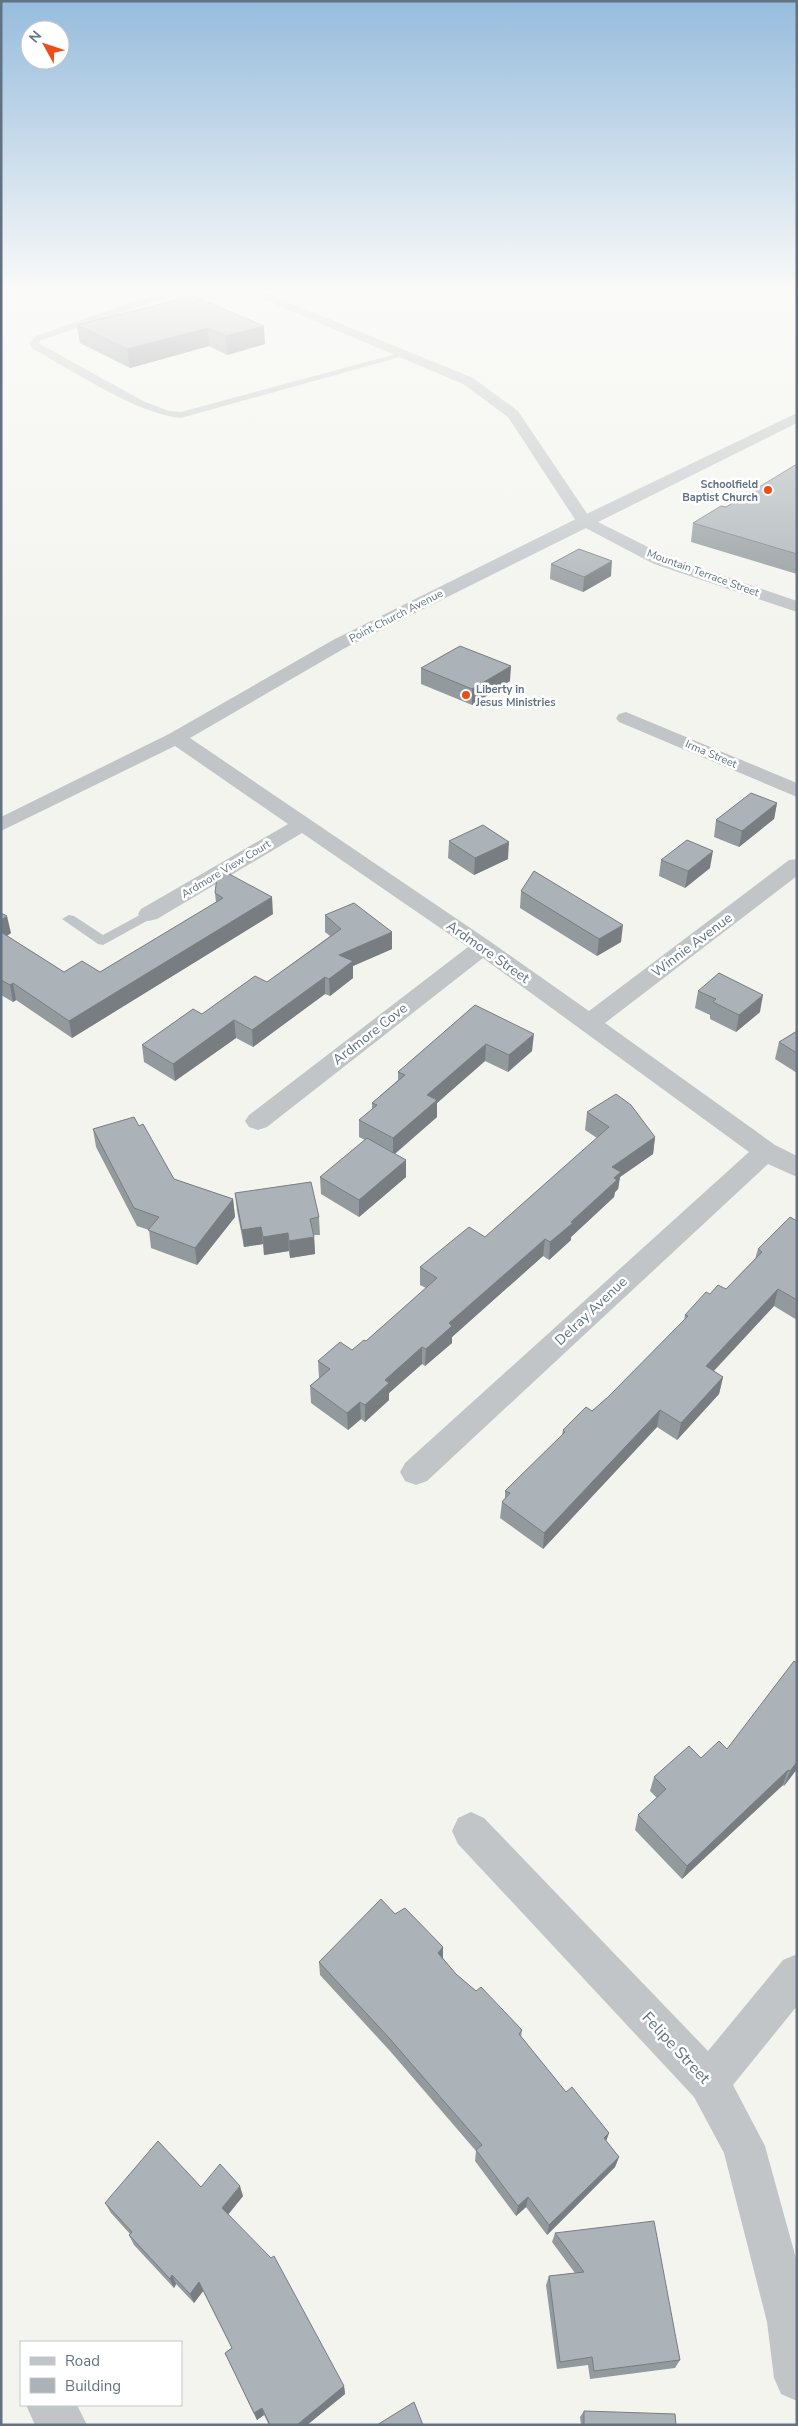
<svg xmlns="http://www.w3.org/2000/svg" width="798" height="2426" font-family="'Nunito Sans',sans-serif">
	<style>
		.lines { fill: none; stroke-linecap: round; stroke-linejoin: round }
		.service { fill: #c1c5c8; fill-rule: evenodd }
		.minor { fill: #c1c5c8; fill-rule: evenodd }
		.tertiary { fill: #c1c5c8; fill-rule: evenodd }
		.wall { fill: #939a9e }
		.shaded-wall { fill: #787d81 }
		.building { fill: #abb3b8; stroke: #787d81 }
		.poi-dot { fill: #ec4e18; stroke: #fff; stroke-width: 2 }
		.labels { text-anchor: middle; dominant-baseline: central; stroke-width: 5; stroke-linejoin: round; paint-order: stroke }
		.far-poi-label { font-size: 11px; font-weight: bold; fill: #617382; stroke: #fff; text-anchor: end }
		.far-street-label { font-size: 11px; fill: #617382; stroke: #fff }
		.street-label { font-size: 14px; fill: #617382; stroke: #fff }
		.near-street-label { font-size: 16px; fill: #617382; stroke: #fff }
	</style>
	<rect width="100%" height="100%" fill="#f4f4ef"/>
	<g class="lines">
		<g class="service">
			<path d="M171 291H184L42 340 38 343 143 401 169 411 181 412 400 353 407 355 181 418C139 415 72 370 33 349L29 343 36 336 140 299Z"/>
			<polygon points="149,910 154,911 156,914 154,917 103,945 98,944 62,919 69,915 74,916 103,935"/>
		</g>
		<g class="minor">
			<polygon points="797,413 797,423 345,648 190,738 491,942 589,1011 789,860 797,859 797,876 605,1023 775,1145 797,1156 797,1177 768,1164 427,1481 416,1485 405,1481 400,1472 405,1463 749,1152 483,958 267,1127 258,1130 249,1127 245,1121 249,1115 468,947 302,833 157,919 149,921 141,919 138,914 141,909 288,824 175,746 1,831 1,817 169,734 333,640 578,518"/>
			<polygon points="626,712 797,783 797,797 619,722 616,718 619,714"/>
			<polygon points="471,1812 484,1818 708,2051 783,1960 797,1954 797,2006 733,2085 765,2146 797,2262 797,2401 781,2394 774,2378 767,2322 724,2153 694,2097 458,1844 452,1831 458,1818"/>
			<polygon points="26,2405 77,2405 87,2425 35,2425"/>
		</g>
		<polygon class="tertiary" points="244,291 261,291 473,378 518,411 590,518 666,556 797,601 797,612 654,564 578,524 508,417 463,384"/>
	</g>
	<g class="wall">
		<polygon points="193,296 265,344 227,355 209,346 130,368 80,343 77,325"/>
		<polygon points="797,464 797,574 691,542 693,523 726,507"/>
		<polygon points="551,564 611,576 583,592 550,579"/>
		<polygon points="421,668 510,681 472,705 421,684"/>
		<polygon points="777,803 774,819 739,847 714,837 716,820"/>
		<polygon points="449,841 508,859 474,875 448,858"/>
		<polygon points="661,860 710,868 685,888 659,876"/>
		<polygon points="521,891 621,942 597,956 520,908"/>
		<polygon points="215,893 273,914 72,1038 16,1000 13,1002 1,995 1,913 11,933 7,936 64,972 100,972 216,903"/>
		<polygon points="325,915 392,949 353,966 353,978 330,996 325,994 253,1047 236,1038 175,1081 144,1062 142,1045 267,982 330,936 325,932"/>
		<polygon points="698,991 760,1012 736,1032 710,1019 710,1015 695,1008"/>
		<polygon points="475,1005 532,1051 508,1072 485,1061 437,1103 437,1117 395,1154 406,1177 359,1217 321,1194 320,1177 365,1140 359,1137 359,1120 372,1109 372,1103 398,1080 398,1072"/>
		<polygon points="797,1031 797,1073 775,1059 779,1042"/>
		<polygon points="587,1112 655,1137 653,1154 620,1177 618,1189 615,1192 614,1197 571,1237 571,1240 549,1260 543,1256 452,1337 452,1343 425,1366 422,1364 389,1393 389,1400 365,1422 361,1419 348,1430 311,1403 310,1386 319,1378 318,1361 352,1350 366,1341 426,1288 420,1285 420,1267 485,1237 597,1138 585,1130"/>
		<polygon points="139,1126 174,1179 233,1199 235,1217 197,1265 151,1248 149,1230 137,1226 96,1147 93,1129"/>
		<polygon points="235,1193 319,1217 320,1235 314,1235 315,1254 290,1258 289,1251 264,1255 263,1244 244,1247 237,1211"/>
		<polygon points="797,1221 797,1320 774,1306 714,1371 723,1377 719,1394 677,1440 657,1427 543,1549 500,1518 502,1502 505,1498 505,1491 562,1435 563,1430 592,1411 608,1397 684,1321 685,1315 710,1294 726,1289 755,1259 758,1249"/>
		<polygon points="797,1663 797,1769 784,1786 783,1785 682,1879 635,1830 638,1815 657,1798 650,1791 654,1777 701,1758 727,1749"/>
		<polygon points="395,1914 443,1947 443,1958 456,1974 522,2030 521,2037 566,2092 609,2133 606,2141 619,2157 615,2167 547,2235 526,2207 516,2216 475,2161 476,2151 390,2051 320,1975 319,1962"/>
		<polygon points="201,2187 243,2196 228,2215 344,2386 345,2394 307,2425 269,2425 264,2415 257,2420 225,2353 232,2348 203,2291 194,2303 176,2284 174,2288 134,2245 129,2235 130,2234 111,2213 105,2203"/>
		<polygon points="555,2233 680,2360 675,2368 590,2379 588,2365 557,2369 546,2285 549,2276 575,2273 552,2242"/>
		<polygon points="584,2411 676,2425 581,2425 580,2417"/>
	</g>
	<g class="shaded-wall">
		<polygon points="264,326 265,344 227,355 226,336"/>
		<polygon points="208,328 209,346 130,368 127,349"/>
		<polygon points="612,561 611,576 583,592 584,577"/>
		<polygon points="511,666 510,681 472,705 472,689"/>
		<polygon points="777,803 774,819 739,847 742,831"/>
		<polygon points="509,842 508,859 474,875 475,858"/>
		<polygon points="713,851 710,868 685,888 688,871"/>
		<polygon points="272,897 273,914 72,1038 69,1021"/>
		<polygon points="7,916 11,933 1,939 1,920"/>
		<polygon points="623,925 621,942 597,956 599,939"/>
		<polygon points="392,932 392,949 353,966 353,978 330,996 329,979 339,955"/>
		<polygon points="325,977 325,994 253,1047 252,1030"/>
		<polygon points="13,983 16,1000 13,1002 10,985"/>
		<polygon points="763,995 760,1012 736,1032 739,1015"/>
		<polygon points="234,1020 236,1038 175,1081 173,1064"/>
		<polygon points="534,1034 532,1051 508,1072 509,1055"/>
		<polygon points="486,1044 485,1061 437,1103 437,1117 393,1155 393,1138 427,1095"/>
		<polygon points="655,1137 653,1154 620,1177 618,1189 615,1192 614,1197 571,1237 571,1240 549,1260 550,1242 571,1222 612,1167"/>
		<polygon points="406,1160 406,1177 359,1217 359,1200"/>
		<polygon points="233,1199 235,1217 197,1265 195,1248"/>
		<polygon points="261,1227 263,1244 244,1247 242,1230"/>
		<polygon points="288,1233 289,1251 264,1255 263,1237"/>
		<polygon points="314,1237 315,1254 290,1258 289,1241"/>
		<polygon points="545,1239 543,1256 452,1337 452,1343 425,1366 426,1349 449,1323"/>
		<polygon points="778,1289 774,1306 702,1383 706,1366"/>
		<polygon points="422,1347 422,1364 389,1393 389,1400 365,1422 365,1405 385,1380"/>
		<polygon points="723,1377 719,1394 677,1440 681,1423"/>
		<polygon points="360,1402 361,1419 348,1430 347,1413"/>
		<polygon points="660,1410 657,1427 543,1549 544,1533"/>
		<polygon points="797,1762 797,1769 784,1786 790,1771"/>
		<polygon points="788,1770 783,1785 682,1879 687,1866"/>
		<polygon points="443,1947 443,1960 438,1953"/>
		<polygon points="609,2133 605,2144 604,2138"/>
		<polygon points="619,2157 615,2167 547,2235 549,2225"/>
		<polygon points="240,2186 243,2196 225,2218 222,2208"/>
		<polygon points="528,2197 526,2207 516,2216 518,2206"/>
		<polygon points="172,2275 176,2284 174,2288 170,2279"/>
		<polygon points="199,2282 203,2291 194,2303 190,2294"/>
		<polygon points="344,2386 345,2394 307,2425 297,2425"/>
		<polygon points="262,2408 264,2415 257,2420 254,2413"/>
	</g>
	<g class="building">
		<polygon points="193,296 264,326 226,336 208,328 127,349 77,325"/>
		<polygon points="797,464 797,554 693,523 721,506 726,507"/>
		<polygon points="579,549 612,561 584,577 551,564"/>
		<polygon points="460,646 511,666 472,689 421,668"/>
		<polygon points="751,793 777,803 742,831 716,820"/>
		<polygon points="483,825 509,842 475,858 449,841"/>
		<polygon points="687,840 713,851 688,871 661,860"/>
		<polygon points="218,868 272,897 69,1021 13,983 10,985 1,980 1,932 64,972 82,961 100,972 223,898 215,893"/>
		<polygon points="534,871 623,925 599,939 521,891"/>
		<polygon points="354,903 392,932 339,955 353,961 329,979 325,977 252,1030 234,1020 173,1064 142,1045 193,1009 202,1014 255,976 267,982 341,929 325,915"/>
		<polygon points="1,913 7,916 1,920"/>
		<polygon points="719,973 763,995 739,1015 713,1002 716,999 698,991"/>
		<polygon points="475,1005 534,1034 509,1055 486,1044 427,1095 437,1100 393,1138 359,1120 377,1105 372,1103 405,1075 398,1072"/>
		<polygon points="797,1031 797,1053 779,1042"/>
		<polygon points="616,1094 631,1105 655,1137 612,1167 621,1172 614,1178 617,1180 571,1222 573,1223 550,1242 545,1239 449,1323 452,1326 426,1349 422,1347 385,1380 389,1383 365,1405 360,1402 347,1413 310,1386 330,1369 318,1361 340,1342 352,1350 364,1340 366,1341 437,1278 420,1267 469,1227 485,1237 609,1127 587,1112"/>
		<polygon points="134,1117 139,1126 143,1124 174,1179 233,1199 195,1248 148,1230 159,1217 134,1208 93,1129"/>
		<polygon points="367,1138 406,1160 359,1200 320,1177"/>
		<polygon points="311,1182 319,1217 310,1219 314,1237 289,1241 288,1233 263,1237 261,1227 242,1230 235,1193"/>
		<polygon points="790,1217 797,1221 797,1300 778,1289 706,1366 723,1377 681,1423 660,1410 544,1533 502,1502 510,1493 505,1491 565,1432 563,1430 586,1407 592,1411 608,1397 688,1316 685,1315 706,1292 710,1294 718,1285 726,1289 762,1252 758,1249"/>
		<polygon points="794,1661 797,1663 797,1762 790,1771 788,1770 687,1866 638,1815 666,1789 654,1777 689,1746 701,1758 719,1741 727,1749"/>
		<polygon points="381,1899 395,1914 405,1908 443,1947 438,1953 456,1974 476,1991 481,1987 522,2030 519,2034 566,2092 572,2087 609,2133 604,2138 619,2157 549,2225 528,2197 518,2206 476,2150 482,2145 390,2039 319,1962"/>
		<polygon points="158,2141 201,2187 220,2164 240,2186 222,2208 271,2258 274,2256 344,2386 297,2425 270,2425 262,2408 254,2413 225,2353 232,2348 199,2282 190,2294 172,2275 170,2279 129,2235 132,2232 105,2203"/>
		<polygon points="654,2221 680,2360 594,2371 592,2357 560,2362 549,2276 584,2272 555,2233"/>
		<polygon points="414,2402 423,2425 377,2425"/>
		<polygon points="584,2411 675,2414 676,2425 584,2425"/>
	</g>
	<linearGradient id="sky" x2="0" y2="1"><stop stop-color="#96bcdd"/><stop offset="0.46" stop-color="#fafaf8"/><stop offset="1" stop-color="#fafaf8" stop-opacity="0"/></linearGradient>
	<rect width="798" height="631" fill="url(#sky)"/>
	<g class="poi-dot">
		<circle cx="768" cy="490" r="5"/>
		<circle cx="466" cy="695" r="5"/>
	</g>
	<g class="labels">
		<g class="far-poi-label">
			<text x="758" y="484">Schoolfield<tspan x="758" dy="13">Baptist Church</tspan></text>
			<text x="476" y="689" text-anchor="start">Liberty in<tspan x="476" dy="13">Jesus Ministries</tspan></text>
		</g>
		<g class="far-street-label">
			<text transform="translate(703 573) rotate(20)">Mountain Terrace Street</text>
			<text transform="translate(396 616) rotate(-27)">Point Church Avenue</text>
			<text transform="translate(711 754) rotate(23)">Irma Street</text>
			<text transform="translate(226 869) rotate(-31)">Ardmore View Court</text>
		</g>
		<g class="street-label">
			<text transform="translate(692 945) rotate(-37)">Winnie Avenue</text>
			<text transform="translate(488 952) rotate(35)">Ardmore Street</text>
			<text transform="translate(370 1034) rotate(-38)">Ardmore Cove</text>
			<text transform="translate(591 1311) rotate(-43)">Delray Avenue</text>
		</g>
		<g class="near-street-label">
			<text transform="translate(676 2048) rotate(47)">Felipe Street</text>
		</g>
	</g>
	<rect width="798" height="2426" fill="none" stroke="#617382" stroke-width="5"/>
	<rect x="20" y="2341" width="162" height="65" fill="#ffffff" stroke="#c0c7cd"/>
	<rect x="30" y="2357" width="25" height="8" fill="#c1c5c8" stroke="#c0c7cd"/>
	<text x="65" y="2366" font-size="15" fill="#617382">Road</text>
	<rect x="30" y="2378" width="25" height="15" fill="#abb3b8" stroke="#c0c7cd"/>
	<text x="65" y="2391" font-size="15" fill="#617382">Building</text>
	<g transform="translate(45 45) rotate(310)"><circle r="24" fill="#ffffff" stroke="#c0c7cd"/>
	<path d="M0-4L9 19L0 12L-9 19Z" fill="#ec4e18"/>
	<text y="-8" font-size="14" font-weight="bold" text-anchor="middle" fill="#617382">N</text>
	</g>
</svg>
